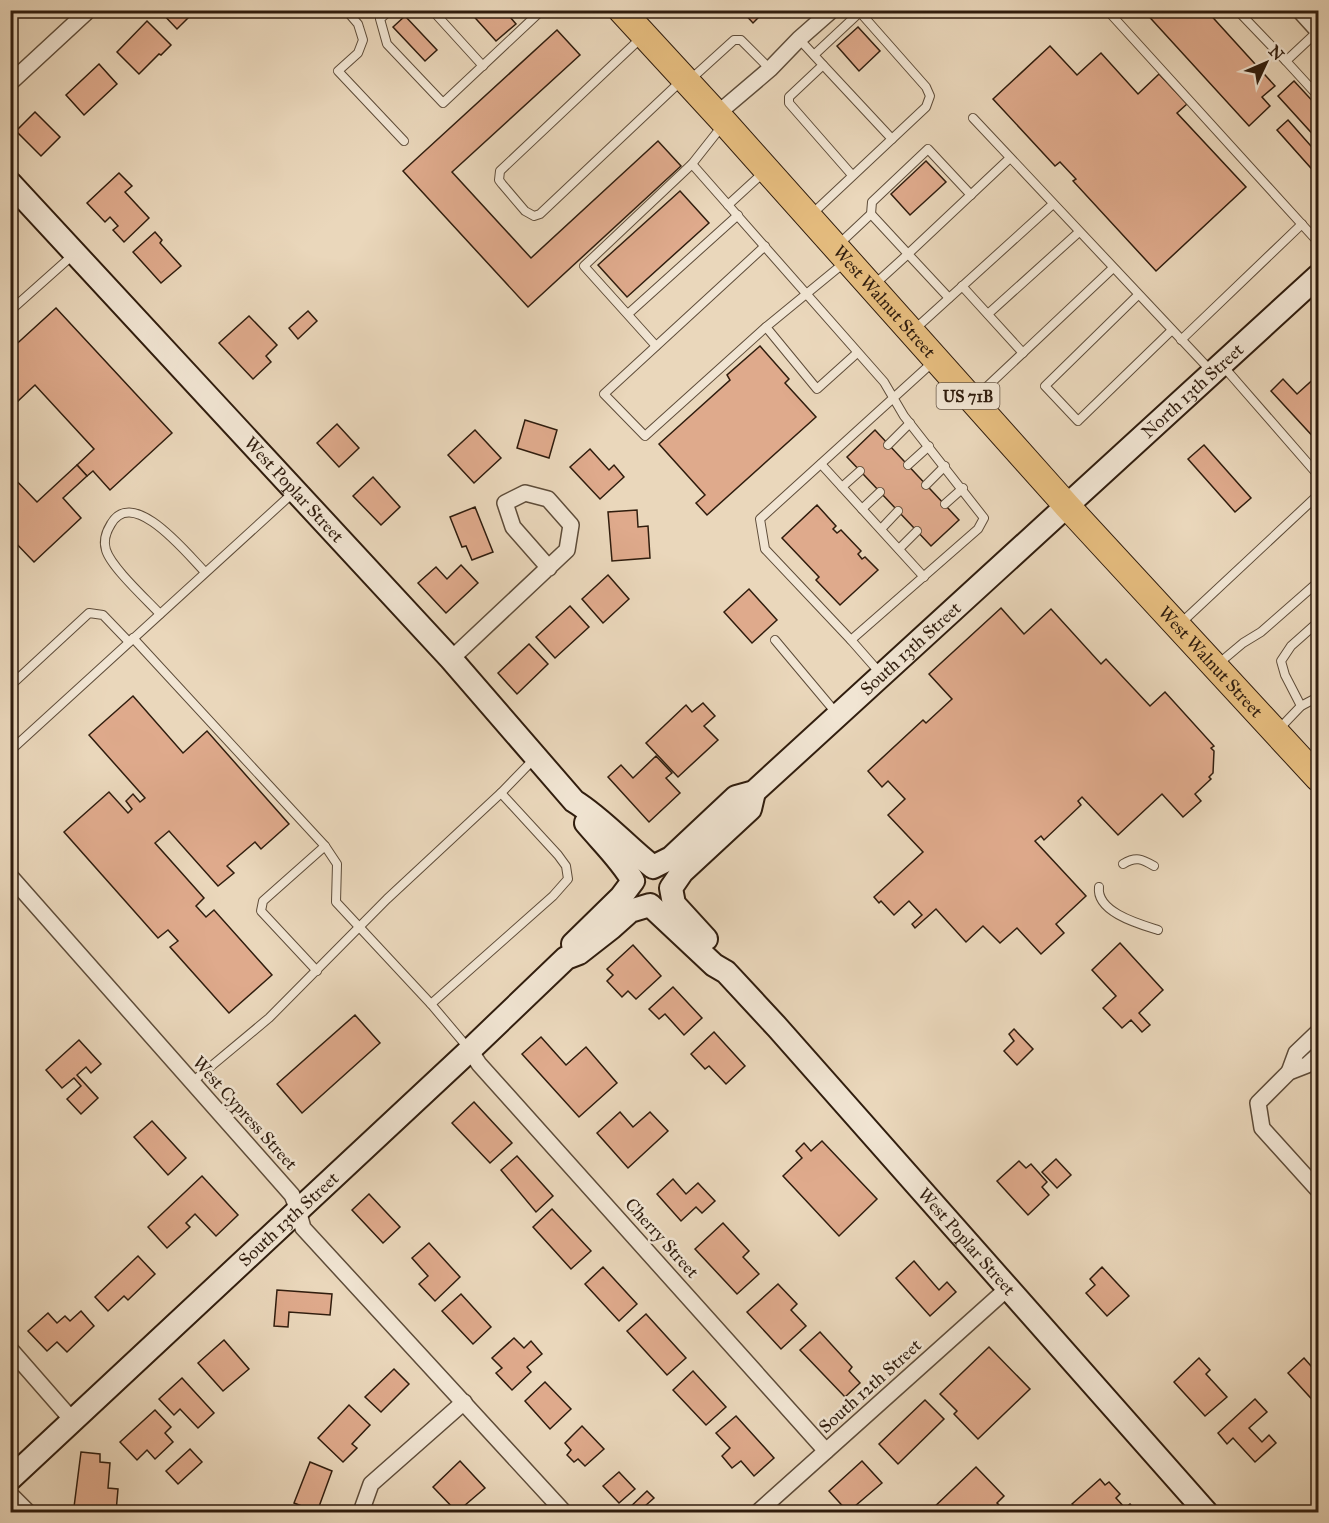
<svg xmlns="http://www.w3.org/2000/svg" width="1329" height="1523" font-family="'IM FELL Great Primer',serif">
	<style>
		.building { fill: #dfaa8c; stroke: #301d0e; stroke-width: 1.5 }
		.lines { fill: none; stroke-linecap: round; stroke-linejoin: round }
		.lane-casing { stroke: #5e4c39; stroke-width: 10 }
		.street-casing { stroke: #5e4c39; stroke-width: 18 }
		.secondary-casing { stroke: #301d0e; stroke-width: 26 }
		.primary-casing { stroke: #301d0e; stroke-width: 28 }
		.lane { stroke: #f1e5d3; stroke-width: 8 }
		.street { stroke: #f1e5d3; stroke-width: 15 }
		.secondary { stroke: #f1e5d3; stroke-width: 22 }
		.primary { stroke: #e5bc7e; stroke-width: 26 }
		.labels { text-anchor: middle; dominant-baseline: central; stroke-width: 5; stroke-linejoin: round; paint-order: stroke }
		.shield { fill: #f1e5d3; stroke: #6a5949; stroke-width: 1.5 }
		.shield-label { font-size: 16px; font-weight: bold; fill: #301d0e }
		.street-label { font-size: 18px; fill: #301d0e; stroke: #f1e5d3 }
	</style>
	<rect width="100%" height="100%" fill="#ead7bb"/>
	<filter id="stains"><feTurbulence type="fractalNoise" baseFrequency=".00333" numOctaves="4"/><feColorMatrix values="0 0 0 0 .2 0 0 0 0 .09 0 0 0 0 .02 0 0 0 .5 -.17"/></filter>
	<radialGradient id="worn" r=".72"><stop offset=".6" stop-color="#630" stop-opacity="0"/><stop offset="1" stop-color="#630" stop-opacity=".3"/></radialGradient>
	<g class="building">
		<polygon points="159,10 196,10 177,29"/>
		<polygon points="468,10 504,10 516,24 496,41"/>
		<polygon points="741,10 766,10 753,23"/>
		<polygon points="1143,10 1206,10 1275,86 1262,97 1270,106 1249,126"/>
		<polygon points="405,16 437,50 425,61 393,27"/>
		<polygon points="147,21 171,45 161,55 159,54 139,74 117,52"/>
		<polygon points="858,27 880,51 859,71 837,46"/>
		<polygon points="557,30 580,55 452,172 531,258 658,141 681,166 528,307 403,171"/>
		<polygon points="1050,46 1077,75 1101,53 1138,94 1159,74 1187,104 1177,113 1246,187 1156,271 1073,181 1076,179 1060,162 1055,166 993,99"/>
		<polygon points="99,64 117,84 84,115 66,95"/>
		<polygon points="1294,81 1318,107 1318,140 1278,96"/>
		<polygon points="35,112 60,137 41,156 16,131"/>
		<polygon points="1288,120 1318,154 1318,176 1277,130"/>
		<polygon points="926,161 946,182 910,215 891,194"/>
		<polygon points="119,173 132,186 125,192 149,218 124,242 113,230 118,226 110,217 105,222 87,203"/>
		<polygon points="680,191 709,223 627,297 598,265"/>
		<polygon points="155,232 162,240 160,243 181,266 161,283 133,252"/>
		<polygon points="56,308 172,433 110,490 93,471 87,476 77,465 94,449 35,385 18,401 10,394 10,350"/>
		<polygon points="308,311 317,321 298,339 289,328"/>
		<polygon points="249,316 277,345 266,356 271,362 253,379 219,343"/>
		<polygon points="760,346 789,379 785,383 816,417 707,515 696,503 705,495 659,444 730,380 727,375"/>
		<polygon points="1318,375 1318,442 1271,391 1283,379 1297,394"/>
		<polygon points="10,394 18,401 10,408"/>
		<polygon points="525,420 557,430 549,458 517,448"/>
		<polygon points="337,424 359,448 339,467 317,443"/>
		<polygon points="475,430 501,458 474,483 448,455"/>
		<polygon points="875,430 959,520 931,546 847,457"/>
		<polygon points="1204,445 1251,498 1235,512 1188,459"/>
		<polygon points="590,449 609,470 614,465 624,477 600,499 570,467"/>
		<polygon points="77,465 87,476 63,498 81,518 34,562 10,537 10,474 37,502"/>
		<polygon points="373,477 400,507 381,525 353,496"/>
		<polygon points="817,505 836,526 833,529 837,533 841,530 861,551 858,554 862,559 865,557 878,570 840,605 816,580 819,577 782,538"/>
		<polygon points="475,507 493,552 472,560 466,546 462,547 450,517"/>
		<polygon points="637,510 638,527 648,526 650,558 612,561 608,512"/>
		<polygon points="461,565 478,583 446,613 418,583 436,567 447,579"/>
		<polygon points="608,575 629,599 603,623 582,599"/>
		<polygon points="749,589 777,620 752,643 724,612"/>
		<polygon points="570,606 589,627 555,658 536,637"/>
		<polygon points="1001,608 1024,634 1051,609 1101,664 1106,659 1150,706 1165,692 1214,746 1211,748 1214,751 1213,773 1209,777 1211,779 1195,794 1201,801 1183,817 1162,794 1118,835 1082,797 1078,801 1081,805 1044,840 1041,836 1035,841 1086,896 1056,924 1064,933 1041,954 1017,928 1000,943 983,926 966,942 936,909 915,928 912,924 922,915 909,901 894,915 881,901 879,903 874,897 923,852 888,815 905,799 888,781 882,787 868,771 923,720 926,723 952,699 929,674"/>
		<polygon points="529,644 548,664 517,694 498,673"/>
		<polygon points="133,696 183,753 207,731 289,824 261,849 255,842 227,866 234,873 218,886 169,831 155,843 204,898 196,906 206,917 214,910 272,975 229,1013 170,947 178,941 168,930 158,938 64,832 109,792 128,813 132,809 126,801 133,794 140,802 145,798 89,735"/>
		<polygon points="703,703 715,716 704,726 718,740 678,777 646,743 686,705 692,712"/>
		<polygon points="656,756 672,773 666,778 680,793 649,822 608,777 621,765 633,778"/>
		<polygon points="1120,943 1163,990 1139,1013 1150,1025 1142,1032 1131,1020 1122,1028 1103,1008 1116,996 1092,970"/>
		<polygon points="633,945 661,976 636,999 628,991 622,997 607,981 613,975 607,969"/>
		<polygon points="673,987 702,1018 684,1035 665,1014 659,1019 649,1009"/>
		<polygon points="355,1015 380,1043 302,1113 277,1084"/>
		<polygon points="1014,1029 1033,1049 1017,1065 1004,1051 1014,1041 1009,1034"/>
		<polygon points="714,1032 745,1066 726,1084 709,1066 705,1069 691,1054"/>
		<polygon points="541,1037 566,1065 586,1047 617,1083 579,1117 522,1054"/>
		<polygon points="79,1040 101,1064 91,1073 86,1067 77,1075 98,1098 81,1114 67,1099 81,1086 74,1078 62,1088 46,1070"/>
		<polygon points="474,1102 512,1143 490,1163 452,1123"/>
		<polygon points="620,1112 633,1127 650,1112 668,1131 628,1168 597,1133"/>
		<polygon points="152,1121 186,1158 168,1175 134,1137"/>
		<polygon points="822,1141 877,1199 839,1236 783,1176 802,1158 796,1151 804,1143 811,1151"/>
		<polygon points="517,1156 553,1196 536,1212 501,1170"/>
		<polygon points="1056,1159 1071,1175 1057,1188 1042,1172"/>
		<polygon points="1019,1161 1026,1168 1031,1164 1047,1182 1042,1187 1049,1195 1028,1215 997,1181"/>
		<polygon points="202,1176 238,1215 216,1236 195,1214 186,1223 190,1227 167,1248 148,1227"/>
		<polygon points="673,1179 686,1194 698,1183 715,1201 702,1213 696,1207 681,1221 657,1194"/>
		<polygon points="369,1194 400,1227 383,1243 352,1210"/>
		<polygon points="10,1195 15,1211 10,1212"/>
		<polygon points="552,1209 591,1251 571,1269 533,1227"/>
		<polygon points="723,1223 749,1251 743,1257 759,1274 737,1294 695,1249"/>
		<polygon points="429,1243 460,1277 435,1301 419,1284 428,1276 412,1258"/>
		<polygon points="138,1256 155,1274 128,1300 124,1296 108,1311 95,1297"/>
		<polygon points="914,1261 939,1290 947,1282 956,1292 930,1316 896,1278"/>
		<polygon points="603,1267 637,1304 619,1321 585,1284"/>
		<polygon points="1102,1267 1129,1296 1107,1316 1086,1293 1095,1285 1090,1279"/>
		<polygon points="778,1284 797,1304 791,1310 806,1326 781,1349 747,1312"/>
		<polygon points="277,1290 332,1294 330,1315 289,1312 288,1327 274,1326"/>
		<polygon points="461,1294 491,1327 473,1344 442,1311"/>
		<polygon points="81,1311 94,1326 67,1352 57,1342 47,1351 28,1331 48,1313 57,1323 65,1316 70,1321"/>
		<polygon points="646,1314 686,1358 667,1375 627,1331"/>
		<polygon points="820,1332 852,1367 849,1371 860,1383 845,1397 800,1350"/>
		<polygon points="514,1338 524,1348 531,1341 542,1354 527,1367 531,1372 512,1390 496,1373 502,1368 492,1358"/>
		<polygon points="224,1340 249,1369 223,1391 198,1363"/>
		<polygon points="989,1347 1030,1389 978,1439 954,1414 957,1411 940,1394"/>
		<polygon points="1199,1358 1210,1370 1206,1374 1227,1397 1205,1416 1174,1382"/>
		<polygon points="1304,1358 1318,1374 1318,1406 1288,1373"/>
		<polygon points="394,1369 409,1384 381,1412 365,1397"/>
		<polygon points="693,1371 726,1407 706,1425 673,1390"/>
		<polygon points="182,1378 214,1413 198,1428 180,1409 174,1415 159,1399"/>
		<polygon points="545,1382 571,1409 550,1429 525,1401"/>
		<polygon points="1255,1399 1267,1412 1249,1428 1262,1442 1269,1435 1276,1443 1255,1462 1233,1438 1227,1444 1218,1433"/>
		<polygon points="925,1400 944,1419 898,1464 879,1444"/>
		<polygon points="349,1405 370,1425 352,1444 357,1448 343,1462 318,1438"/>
		<polygon points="155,1410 171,1427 165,1433 173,1442 155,1459 147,1450 137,1460 120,1442"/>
		<polygon points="736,1416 774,1458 754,1476 741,1461 732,1468 722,1456 730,1448 716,1433"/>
		<polygon points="582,1426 604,1449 585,1466 578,1459 574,1462 567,1455 571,1450 565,1443"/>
		<polygon points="190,1449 202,1462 178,1484 166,1471"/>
		<polygon points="81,1452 100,1454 100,1462 110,1463 108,1488 118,1489 116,1512 74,1507"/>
		<polygon points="460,1461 485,1488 457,1512 433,1487"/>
		<polygon points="862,1461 882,1483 848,1512 829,1491"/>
		<polygon points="310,1462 332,1471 317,1512 294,1503"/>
		<polygon points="976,1467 1004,1496 997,1503 1000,1506 993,1512 929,1512"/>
		<polygon points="619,1472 635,1489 619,1503 603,1486"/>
		<polygon points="1100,1479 1105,1485 1109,1482 1120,1494 1116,1498 1125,1508 1130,1504 1137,1512 1080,1512 1072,1504"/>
		<polygon points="647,1491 654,1498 645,1506 650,1512 628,1512 626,1511"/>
	</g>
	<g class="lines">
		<g class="lane-casing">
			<g id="lane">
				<polyline points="346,10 358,24 363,40 358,53 338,71 404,141"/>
				<polyline points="390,10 380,19 387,44 443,103 542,10"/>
				<polyline points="432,10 483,66"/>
				<polyline points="1107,10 1318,242"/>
				<polyline points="1237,10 1286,61 1318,31"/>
				<polyline points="641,38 500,171 499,180 502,184 525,211 534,216 540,214 681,81"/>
				<polyline points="799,39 823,65 789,97 789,103 852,175"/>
				<polyline points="814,55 860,12"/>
				<polyline points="1286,61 1318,96"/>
				<polyline points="823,65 892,139"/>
				<polyline points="691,79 734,40 741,40 770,69"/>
				<polyline points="973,118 1212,372"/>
				<polyline points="692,164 884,382 904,416 984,518 978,529 851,640 765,549 760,519 933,362"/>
				<polyline points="728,205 763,173"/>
				<polyline points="812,214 926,107 930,96 926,87 858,10"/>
				<polyline points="871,214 872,202 928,149 971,195"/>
				<polyline points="838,245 871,214 908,254 875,284"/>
				<polyline points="765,246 604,394 645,436 766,327 844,263"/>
				<polyline points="962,286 1023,353"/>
				<polyline points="1138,295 1045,386 1078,421 1172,330"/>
				<polyline points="949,298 908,254 1010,158"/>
				<polyline points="10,311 74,254"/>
				<polyline points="628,314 738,215"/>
				<polyline points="988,314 1079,232"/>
				<polyline points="766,327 817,389 857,353"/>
				<polyline points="915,329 1053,204"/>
				<polyline points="1181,340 1302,224"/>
				<polyline points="656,346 584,266 692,164 722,126"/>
				<polyline points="1223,366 1318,475"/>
				<polyline points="976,397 1113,268"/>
				<polyline points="888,445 910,423"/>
				<polyline points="821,464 924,577"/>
				<polyline points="908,465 929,446"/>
				<polyline points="926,485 945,466"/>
				<polyline points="842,487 860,471"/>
				<polyline points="945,504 963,488"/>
				<polyline points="862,509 880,492"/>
				<polyline points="881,529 898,511"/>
				<polyline points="899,549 917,531"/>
				<path d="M160 614C147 600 111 567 106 550 103 541 106 532 111 524 133 485 189 556 205 572"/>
				<polyline points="1181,623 1318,495"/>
				<polyline points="133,638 325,846 337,864 336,902 431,1004 469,1049"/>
				<polyline points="775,640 837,714"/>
				<polyline points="851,640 880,673"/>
				<polyline points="1218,664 1243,643 1261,632 1318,582"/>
				<polyline points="10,686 89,613 103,615 129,642"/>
				<polyline points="1301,706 1285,675 1281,661 1291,646 1318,622"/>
				<polyline points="1279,729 1301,706 1318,697"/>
				<polyline points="10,751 294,492"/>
				<path d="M1123 864C1136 856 1142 859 1154 866"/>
				<path d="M1099 887C1096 912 1139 924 1158 930"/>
				<polyline points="317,971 261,911 263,901 325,846"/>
				<polyline points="431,1004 553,896 568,879 566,866 558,855 501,793"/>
				<polyline points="191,1083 269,1018 387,899 501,793 535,758"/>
			</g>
		</g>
		<g class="street-casing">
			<g id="street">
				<polyline points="1299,10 1318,31"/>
				<polyline points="10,83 89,10"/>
				<polyline points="717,114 770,69 799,39 832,10"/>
				<polyline points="451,659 567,550 571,525 548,499 525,493 505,503 513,527 549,568"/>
				<polyline points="10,876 292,1195 298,1210 303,1228 564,1512"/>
				<polyline points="470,1050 479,1064 826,1451"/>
				<polyline points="1318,1055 1307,1065 1289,1072 1258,1103 1262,1128 1318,1190"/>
				<polyline points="1289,1072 1296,1053 1318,1032"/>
				<polyline points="10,1349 73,1421"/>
				<polyline points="10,1494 28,1512"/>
				<polyline points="361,1512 371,1484 464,1402"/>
				<polyline points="758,1512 1008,1288"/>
			</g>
		</g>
		<g class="secondary-casing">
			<g id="secondary">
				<path id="s1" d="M10 183 451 659 574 801C603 819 626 846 653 867L671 858 736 797 754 792 1318 276"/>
				<polyline points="706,939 674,904 671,888 682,872 750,809 754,792"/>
				<path d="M573 944 621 897 633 881C621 860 602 842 586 823"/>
				<path id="s2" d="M10 1479 470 1050 566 958 579 953 611 928 630 911 650 905 714 965 726 972 777 1027 1206 1512"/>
			</g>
		</g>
		<g class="primary-casing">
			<g id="primary">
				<path id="s3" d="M621 10 725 123 1067 506 1318 778"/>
			</g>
		</g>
		<use href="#lane" class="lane"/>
		<use href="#street" class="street"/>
		<use href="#secondary" class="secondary"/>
		<use href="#primary" class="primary"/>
	</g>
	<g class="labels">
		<rect class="shield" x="936.5" y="383" width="63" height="26" rx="4.5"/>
		<g class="shield-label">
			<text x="968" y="396">US 71B</text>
		</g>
		<g class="street-label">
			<text stroke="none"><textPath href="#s3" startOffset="393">West Walnut Street</textPath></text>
			<text stroke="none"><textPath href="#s1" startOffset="1662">North 13th Street</textPath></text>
			<text stroke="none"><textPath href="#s1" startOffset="418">West Poplar Street</textPath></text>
			<text stroke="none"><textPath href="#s1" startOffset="1280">South 13th Street</textPath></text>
			<text stroke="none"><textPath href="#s3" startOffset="879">West Walnut Street</textPath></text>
			<text transform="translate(245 1113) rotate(48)">West Cypress Street</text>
			<text stroke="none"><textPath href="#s2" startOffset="381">South 13th Street</textPath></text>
			<text transform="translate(662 1238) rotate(48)">Cherry Street</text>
			<text stroke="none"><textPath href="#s2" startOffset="1326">West Poplar Street</textPath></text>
			<text transform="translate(870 1386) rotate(-42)">South 12th Street</text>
		</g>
	</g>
	<rect width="1329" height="1523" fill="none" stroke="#ead7bb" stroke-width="36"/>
	<rect x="12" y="12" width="1305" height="1499" fill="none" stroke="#301d0e" stroke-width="3"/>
	<rect x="18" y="18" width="1293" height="1487" fill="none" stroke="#301d0e" stroke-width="1.5"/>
	<g transform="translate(1266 63) rotate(46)" stroke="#f1e5d3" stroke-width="4.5" paint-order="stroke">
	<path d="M0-4.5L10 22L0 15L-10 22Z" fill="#301d0e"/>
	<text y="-9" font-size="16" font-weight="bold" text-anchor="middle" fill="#301d0e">N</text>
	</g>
	<rect width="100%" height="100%" filter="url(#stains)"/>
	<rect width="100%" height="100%" fill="url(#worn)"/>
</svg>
